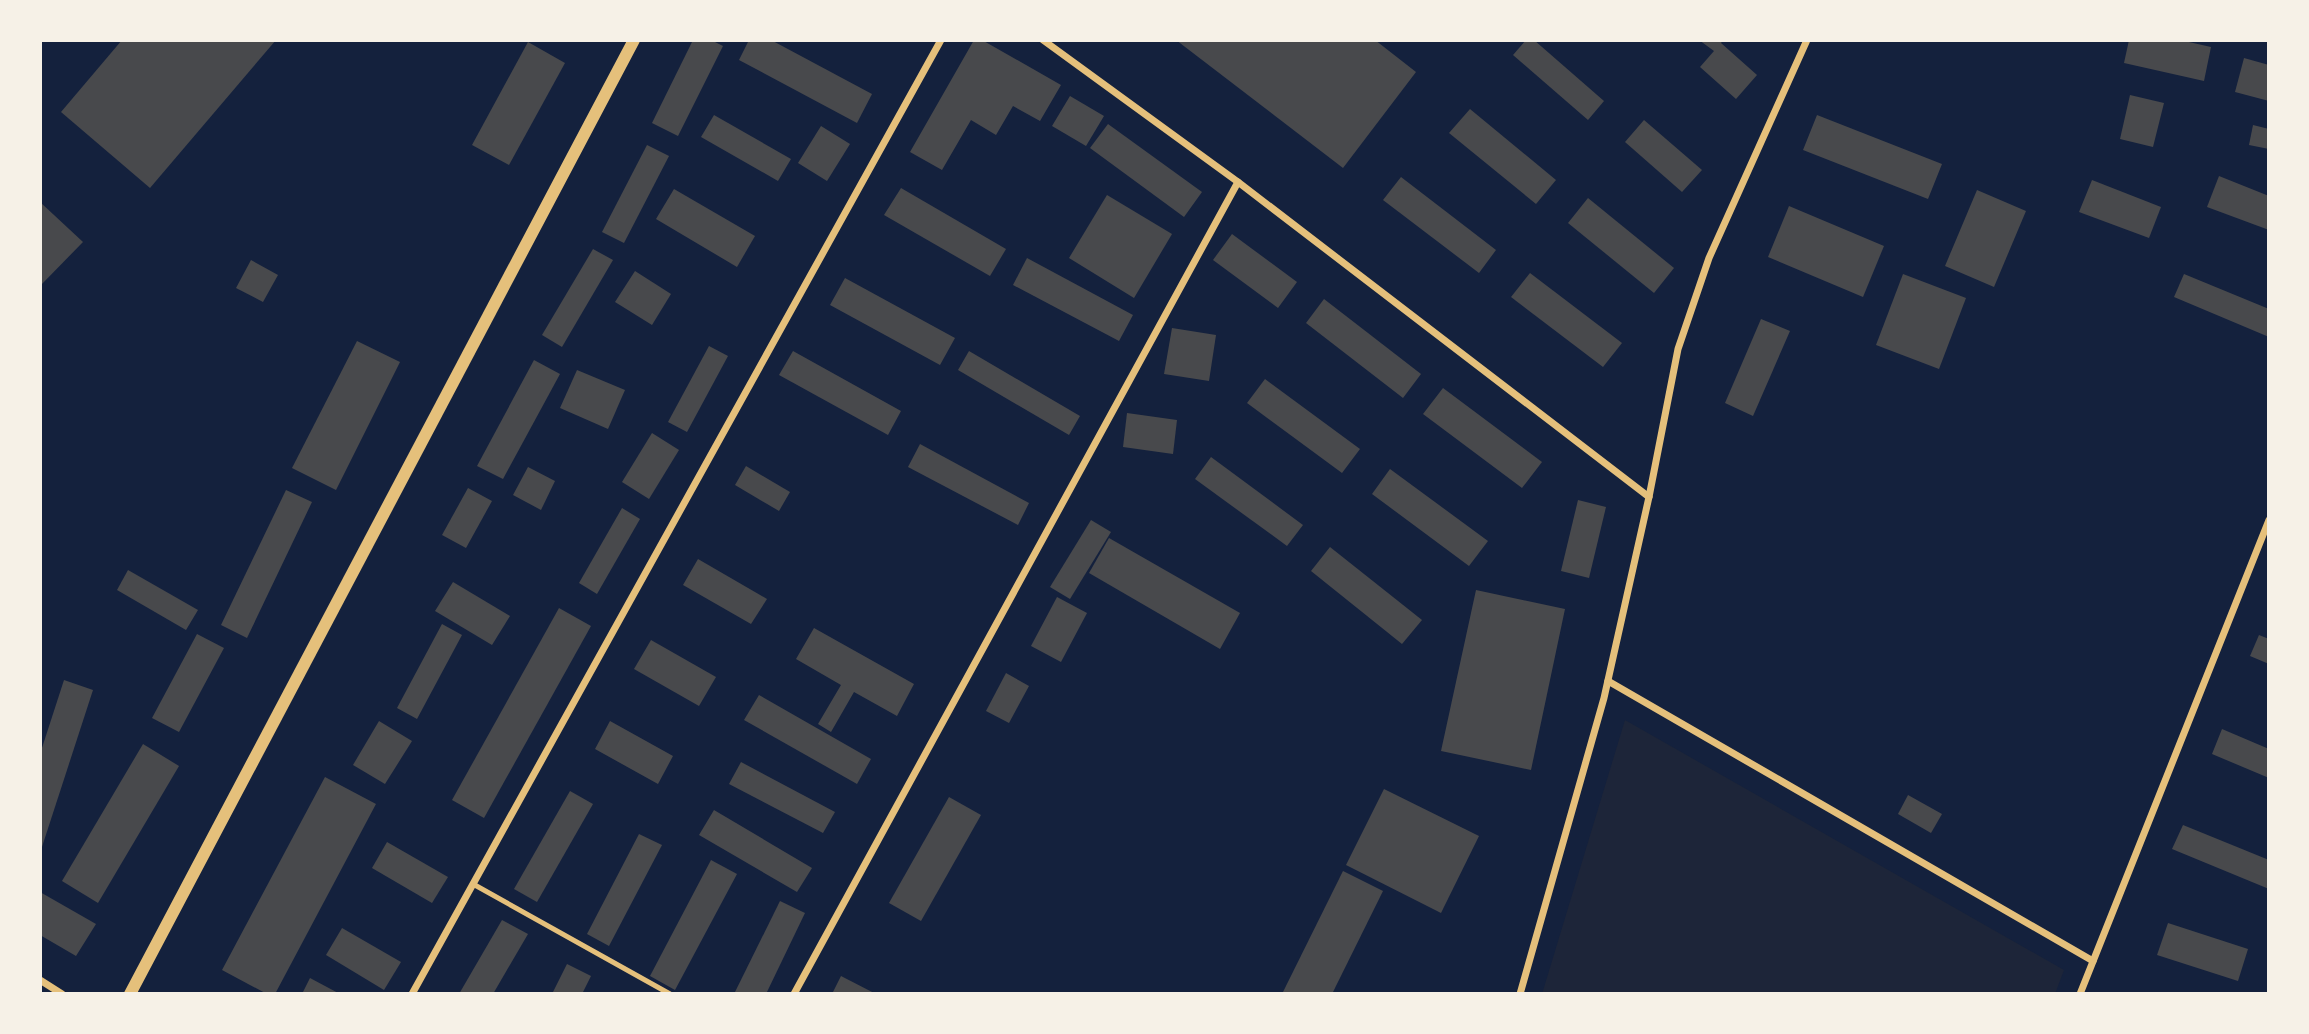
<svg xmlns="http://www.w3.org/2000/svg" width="2309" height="1034" font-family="Mulish,sans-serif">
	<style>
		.green { fill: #1d2539 }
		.building { fill: #48494c }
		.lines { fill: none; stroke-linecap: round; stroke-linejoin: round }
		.service { stroke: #e5c07b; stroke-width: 5 }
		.minor { stroke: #e5c07b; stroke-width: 7 }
		.tertiary { stroke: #e5c07b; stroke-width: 12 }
	</style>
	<rect width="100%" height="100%" fill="#14213d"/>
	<polygon class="green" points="1625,720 2064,970 2055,994 1542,994"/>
	<g class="building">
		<polygon points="122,40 276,40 150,188 61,112"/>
		<polygon points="693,40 711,40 723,46 678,136 652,123"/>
		<polygon points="749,40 771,40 872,94 857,123 739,60"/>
		<polygon points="974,40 982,40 1061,85 1040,121 1013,106 996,135 971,120 942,170 910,152"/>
		<polygon points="1176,40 1375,40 1416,72 1343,168"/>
		<polygon points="1526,40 1534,40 1604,101 1588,120 1513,55"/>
		<polygon points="1699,40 1723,40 1721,43 1757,75 1736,99 1700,67 1714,51"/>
		<polygon points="2129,40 2180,40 2211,47 2204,81 2124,63"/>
		<polygon points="528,42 565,63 509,165 472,145"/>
		<polygon points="2244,58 2269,65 2269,101 2235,92"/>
		<polygon points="2130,95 2164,103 2153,147 2120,139"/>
		<polygon points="1070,96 1104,116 1086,146 1052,126"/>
		<polygon points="1470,109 1556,180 1536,204 1449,133"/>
		<polygon points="714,115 791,159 778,181 701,137"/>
		<polygon points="1817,115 1942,164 1928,199 1803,150"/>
		<polygon points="1644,120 1702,170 1682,192 1625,142"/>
		<polygon points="1108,124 1202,192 1184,217 1090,148"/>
		<polygon points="2253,125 2269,129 2269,149 2249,145"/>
		<polygon points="821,126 850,144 827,181 798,163"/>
		<polygon points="647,145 669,156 624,243 602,232"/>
		<polygon points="2219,176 2269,196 2269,230 2207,207"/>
		<polygon points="1401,177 1496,250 1479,273 1383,200"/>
		<polygon points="2092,180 2161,207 2149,238 2079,212"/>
		<polygon points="901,188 1006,249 990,276 884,215"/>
		<polygon points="674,189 755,236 737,267 656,219"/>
		<polygon points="1977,190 2026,211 1994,287 1945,266"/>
		<polygon points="1107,195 1172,234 1134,298 1069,258"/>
		<polygon points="1588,198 1674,268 1654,293 1568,223"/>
		<polygon points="40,202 83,242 40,286"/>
		<polygon points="1789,206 1884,246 1863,297 1768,257"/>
		<polygon points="1232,234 1297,282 1278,308 1213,260"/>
		<polygon points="593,249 613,260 562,347 542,335"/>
		<polygon points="1027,258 1133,315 1119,341 1013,285"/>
		<polygon points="251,260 278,275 263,302 236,288"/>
		<polygon points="635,271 671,294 652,325 615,302"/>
		<polygon points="1530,273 1622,343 1603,367 1511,297"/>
		<polygon points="1903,274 1966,298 1939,369 1876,345"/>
		<polygon points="2184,274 2269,309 2269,337 2174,297"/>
		<polygon points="845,278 955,338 940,365 830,305"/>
		<polygon points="1324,299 1421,374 1403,398 1306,323"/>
		<polygon points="1761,319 1790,331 1753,416 1725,403"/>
		<polygon points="1172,328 1216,335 1209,381 1164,374"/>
		<polygon points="357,341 400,362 336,490 292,468"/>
		<polygon points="709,346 728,356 687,432 668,422"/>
		<polygon points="793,351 901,411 888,435 779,375"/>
		<polygon points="969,351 1080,416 1069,435 958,370"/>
		<polygon points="534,360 560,374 503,479 477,466"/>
		<polygon points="577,370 625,390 608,429 560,408"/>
		<polygon points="1265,379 1360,449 1342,473 1247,403"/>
		<polygon points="1443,388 1542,462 1522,488 1423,414"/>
		<polygon points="1127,413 1177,420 1173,454 1123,447"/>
		<polygon points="652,433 679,450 649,499 622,482"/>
		<polygon points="920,444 1029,503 1018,525 908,467"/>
		<polygon points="1211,457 1303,525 1287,546 1195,479"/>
		<polygon points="746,466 790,492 779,511 735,485"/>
		<polygon points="528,467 555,481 541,510 513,495"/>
		<polygon points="1390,469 1488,541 1469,566 1372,494"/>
		<polygon points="468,488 492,501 466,548 442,535"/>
		<polygon points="286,490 312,502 247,638 221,625"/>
		<polygon points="1578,500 1606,507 1589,578 1561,571"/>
		<polygon points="622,508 640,519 597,594 579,583"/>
		<polygon points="1091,520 1111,532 1070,599 1050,587"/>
		<polygon points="1109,538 1240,613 1220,649 1089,573"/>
		<polygon points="1330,547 1422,620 1402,644 1311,571"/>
		<polygon points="698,559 767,599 751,624 683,585"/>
		<polygon points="128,570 198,610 186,630 117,590"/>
		<polygon points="453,582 510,616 492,645 435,611"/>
		<polygon points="1476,590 1565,609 1531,770 1441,751"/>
		<polygon points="1057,597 1087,613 1061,662 1031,646"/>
		<polygon points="559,608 591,626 484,818 452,800"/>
		<polygon points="442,624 462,635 417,719 397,708"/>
		<polygon points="814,628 914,684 897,716 854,692 831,732 818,724 841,685 796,659"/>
		<polygon points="197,634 224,648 179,732 152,718"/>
		<polygon points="2259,635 2269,639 2269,664 2250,656"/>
		<polygon points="651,640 716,677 699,706 634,669"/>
		<polygon points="1006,673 1029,686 1009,723 986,711"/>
		<polygon points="64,680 93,690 41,850 40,754"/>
		<polygon points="759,695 871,759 857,784 744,720"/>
		<polygon points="379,721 412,741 385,784 353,765"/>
		<polygon points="610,721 673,756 658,784 595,749"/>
		<polygon points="2222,729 2269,749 2269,778 2212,754"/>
		<polygon points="143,744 179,766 98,903 62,881"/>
		<polygon points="741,762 835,812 823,833 729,784"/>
		<polygon points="325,777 376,804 275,994 267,994 222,970"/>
		<polygon points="1384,789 1479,836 1441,913 1346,865"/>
		<polygon points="570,791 593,804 537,902 514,889"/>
		<polygon points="1908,795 1942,814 1931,833 1898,814"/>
		<polygon points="949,797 981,815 921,921 889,903"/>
		<polygon points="714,810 812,868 797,892 699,835"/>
		<polygon points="2183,825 2269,860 2269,889 2172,849"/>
		<polygon points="639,834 662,845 609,946 587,934"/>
		<polygon points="387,842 448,877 432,903 372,868"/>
		<polygon points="711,860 737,874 675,990 650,976"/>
		<polygon points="1343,871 1383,891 1332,994 1282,994"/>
		<polygon points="40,892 96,924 76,956 40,935"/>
		<polygon points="780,901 805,913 766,994 734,994"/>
		<polygon points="502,920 528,934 493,994 459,994"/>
		<polygon points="2168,923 2248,949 2238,981 2157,955"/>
		<polygon points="342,928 401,962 384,990 326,955"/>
		<polygon points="567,964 591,976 582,994 552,994"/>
		<polygon points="841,976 876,994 832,994"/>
		<polygon points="310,978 340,994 302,994"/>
	</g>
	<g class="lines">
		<polyline class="service" points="473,884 670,994"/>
		<g class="minor">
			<polyline points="1043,40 1238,182 1649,497"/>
			<polyline points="1608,681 2093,961"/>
			<polyline points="40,980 62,994"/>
			<polyline points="412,994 941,40"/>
			<polyline points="794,994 1238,182"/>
			<polyline points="1520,994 1604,698 1649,497 1678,349 1709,258 1807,40"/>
			<polyline points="2080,994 2269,520"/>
		</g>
		<polyline class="tertiary" points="130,994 634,40"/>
	</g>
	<rect width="2309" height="1034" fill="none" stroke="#f6f1e7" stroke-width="84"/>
</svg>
